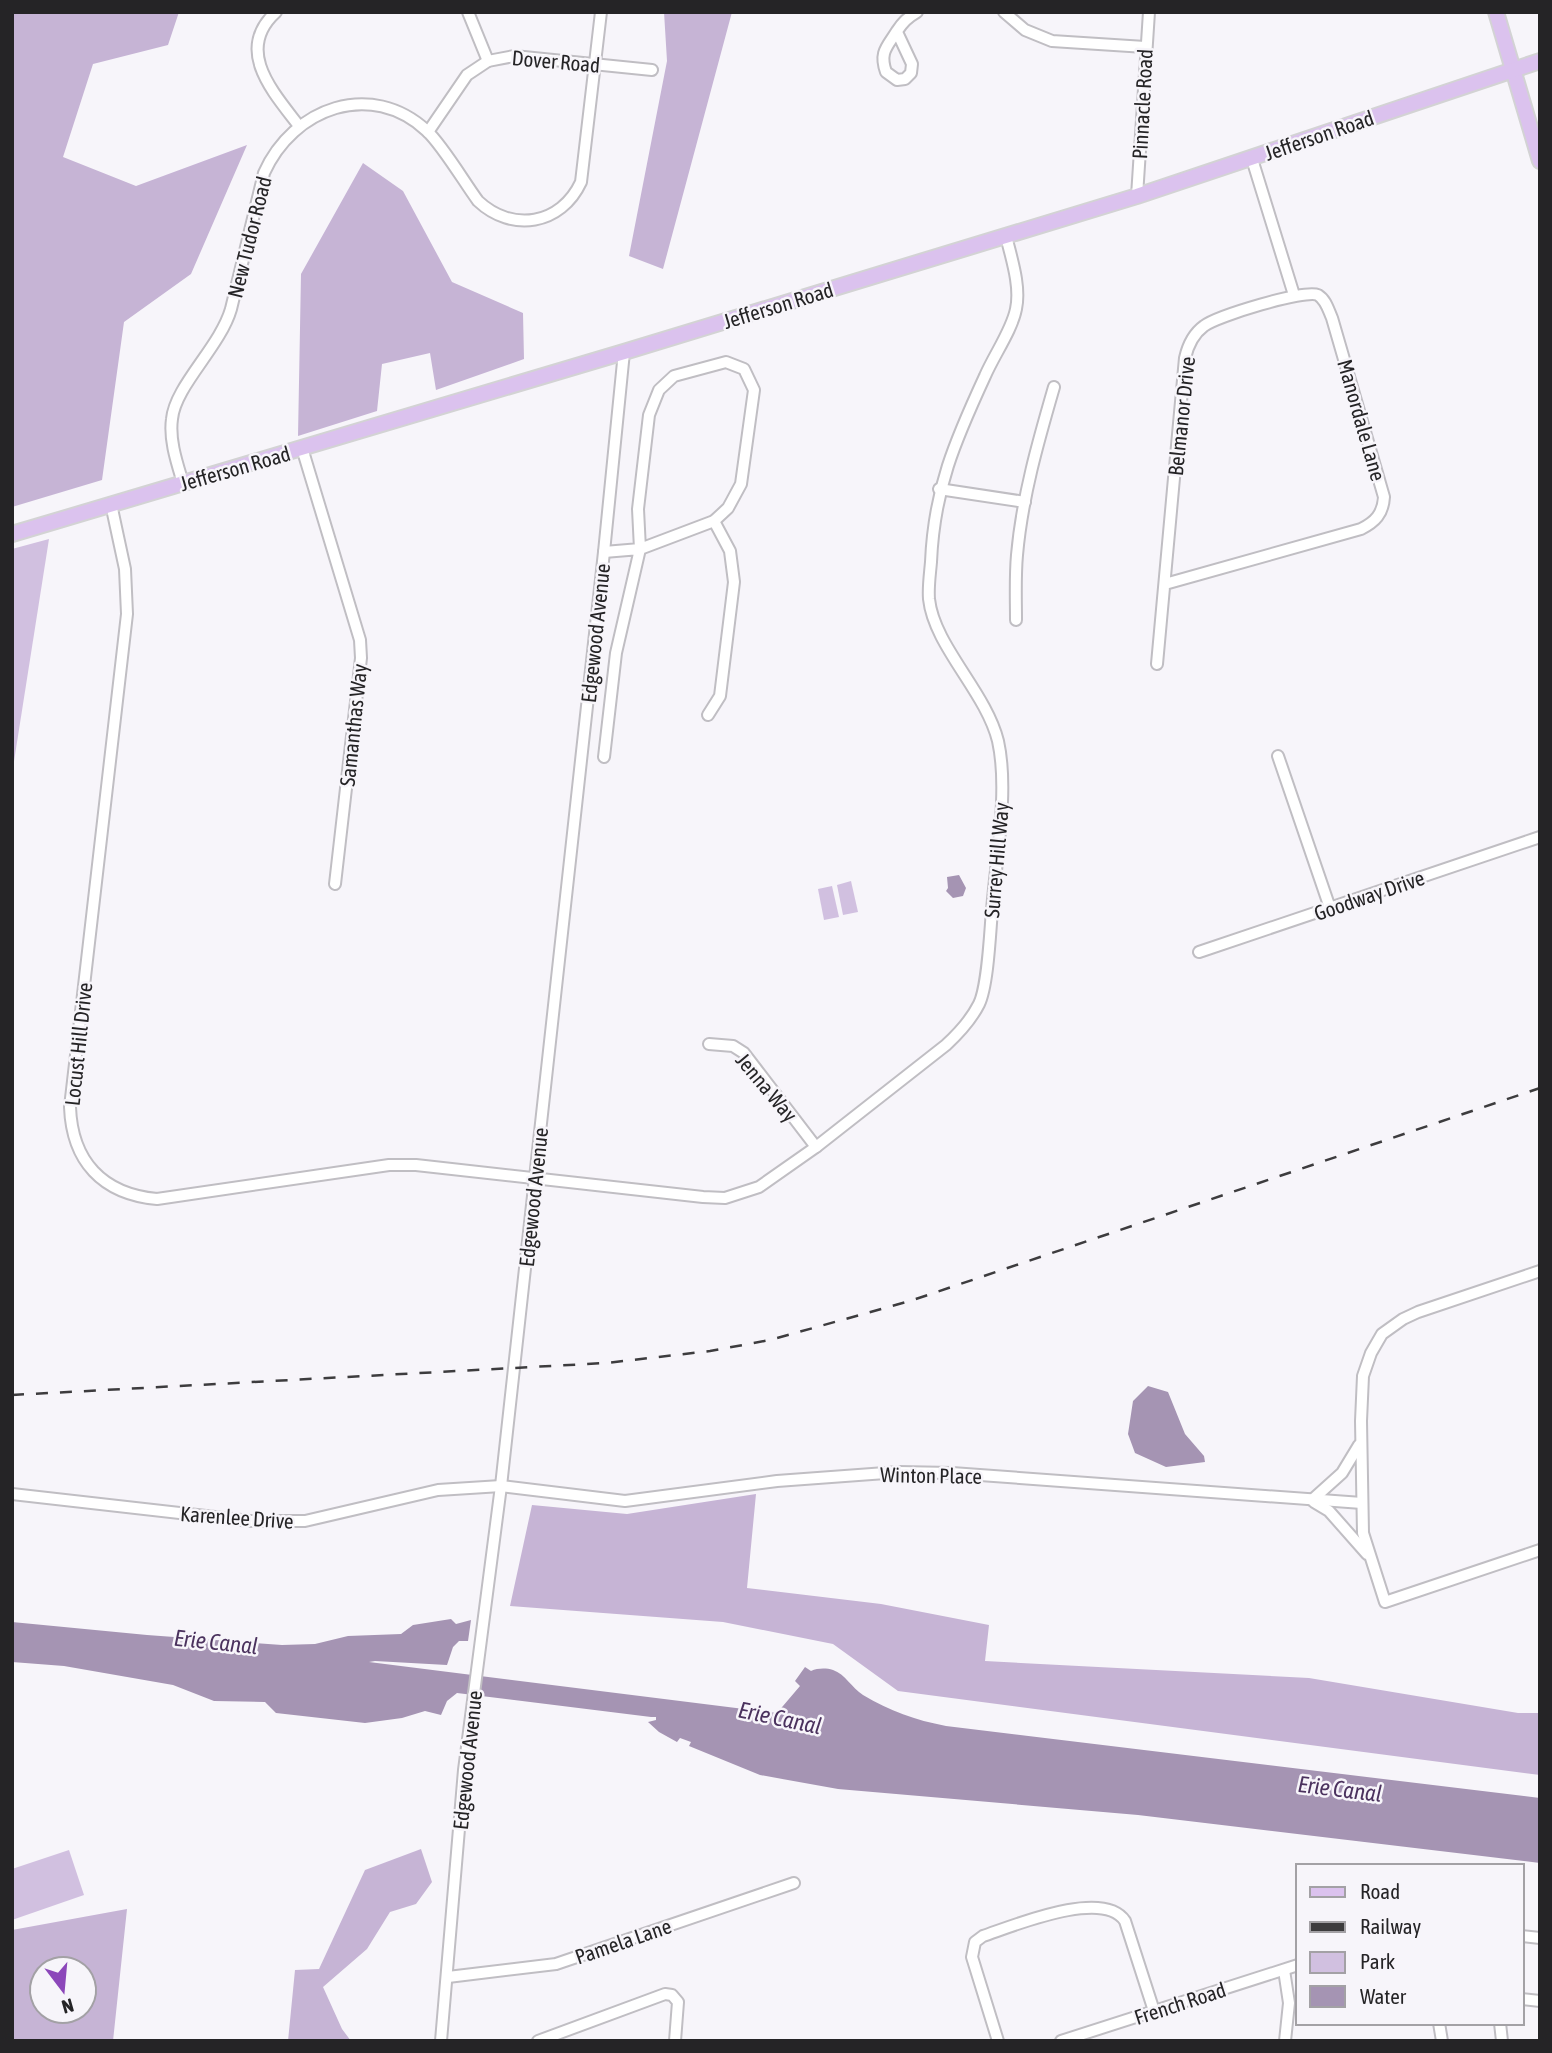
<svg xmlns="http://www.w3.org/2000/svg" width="1552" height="2053" font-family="'Asap Condensed',sans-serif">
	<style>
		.green { fill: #d1c0e0 }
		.forest { fill: #c6b4d5; fill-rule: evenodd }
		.water { fill: #a594b3 }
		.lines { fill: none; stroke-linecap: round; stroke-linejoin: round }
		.minor-casing { stroke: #c0bec3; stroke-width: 14 }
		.major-casing { stroke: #d3d3d4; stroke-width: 18 }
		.minor { stroke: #fff; stroke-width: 10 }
		.major { stroke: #dbc2ee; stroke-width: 14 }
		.rail { stroke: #3d3c3e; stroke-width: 2.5; stroke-dasharray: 12 12; stroke-linecap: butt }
		.labels { text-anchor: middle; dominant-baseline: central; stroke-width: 5; stroke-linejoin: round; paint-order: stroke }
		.street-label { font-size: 21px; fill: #252426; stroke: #f7f5fa }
		.water-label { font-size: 23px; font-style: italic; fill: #4b325e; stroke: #f7f5fa }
	</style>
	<rect width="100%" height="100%" fill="#f7f5fa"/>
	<g class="green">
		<polygon points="49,539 12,774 12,549"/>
		<polygon points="851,881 858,912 843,915 837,885"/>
		<polygon points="832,886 839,917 824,920 818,889"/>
		<polygon points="69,1850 84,1895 12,1920 12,1869"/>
	</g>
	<g class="forest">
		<polygon points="12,12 179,12 168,45 93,64 63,157 136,186 247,145 191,274 124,322 102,480 12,507"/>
		<polygon points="664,12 732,12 663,269 629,256 667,61"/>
		<polygon points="363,163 403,191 452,282 523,313 524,359 436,390 430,353 382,364 377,411 298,436 301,274"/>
		<polygon points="756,1494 747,1588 881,1604 989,1625 985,1661 1309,1678 1518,1713 1540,1713 1540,1775 898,1691 833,1644 723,1622 510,1606 532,1505 627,1514"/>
		<polygon points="421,1849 432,1882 416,1904 390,1912 367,1949 323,1987 342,2029 351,2041 288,2041 295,1970 319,1969 365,1870"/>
		<path d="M127 1909 113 2041H12V1930ZM84 1969V2011H42V1969Z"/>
	</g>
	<g class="water">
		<polygon points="959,875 966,888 963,896 953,898 946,891 948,888 947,877"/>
		<polygon points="1148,1386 1168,1392 1185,1434 1204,1456 1205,1462 1166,1467 1135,1453 1128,1434 1133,1401"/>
		<path d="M451 1619 456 1624 471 1620 468 1641H459L453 1647 447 1665 375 1661 369 1662 777 1713 800 1686 795 1681 805 1667 811 1671C818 1668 826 1668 833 1670 845 1674 852 1688 863 1695 890 1711 915 1720 946 1726L1540 1798V1863L1138 1815 838 1789 760 1775 689 1746 691 1742 680 1738 677 1742 659 1732 648 1722 656 1720V1717H651L457 1693 447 1701 441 1715 425 1711 402 1718 365 1723 276 1713 265 1702 214 1701 173 1685 64 1666 12 1662V1622L147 1635 282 1645 315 1644 348 1636 401 1634 413 1625Z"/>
	</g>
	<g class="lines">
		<g class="minor-casing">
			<g id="minor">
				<path d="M276 12C234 50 273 92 299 126"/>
				<polyline points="468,12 488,61"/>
				<polyline points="1004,12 1025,30 1052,41 1145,47"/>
				<path d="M897 32 912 64 911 73 905 79 897 80 886 72C879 52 887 47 897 31 903 22 907 18 917 12"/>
				<polyline points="428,132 467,75 488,61 514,56 652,70"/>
				<polyline points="1252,159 1294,295"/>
				<polyline points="1137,196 1149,12"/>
				<polyline points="302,448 360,640 361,658 335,884"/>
				<path d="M183 483C177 463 169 440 172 419 175 386 220 347 231 309L264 173C293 108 371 79 427 131 443 146 464 182 478 201 512 233 561 225 581 182L601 12"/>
				<polyline points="939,489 1025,502"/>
				<path d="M111 504 125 569 127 614 70 1107C72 1161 102 1194 157 1199L389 1165H416L703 1197 725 1198 759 1187 816 1147 946 1045C959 1033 971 1020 979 1004 988 985 990 933 992 910 996 859 1009 790 998 741 986 692 934 646 929 599 928 587 930 574 931 562 934 489 955 441 985 376 994 355 1012 330 1016 309 1021 286 1011 257 1006 236"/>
				<polyline points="604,552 640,549 714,521 728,508 741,484 754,390 744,369 726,362 674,376 659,390 649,415 638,509 640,549 616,653 604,757"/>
				<path d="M1016 620C1016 599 1015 577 1017 555 1022 498 1038 442 1054 387"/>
				<path d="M1157 664 1185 358C1188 345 1193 334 1204 326 1217 316 1305 289 1318 295 1326 300 1328 309 1332 318L1384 497C1383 514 1375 522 1361 529L1165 584"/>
				<polyline points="708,715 720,696 734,582 730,551 714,521"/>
				<polyline points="1278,756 1330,908"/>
				<polyline points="1199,952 1540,837"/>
				<polyline points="709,1044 733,1046 744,1053 816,1147"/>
				<polyline points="1540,1271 1418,1312 1403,1319 1382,1334 1371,1353 1363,1376 1361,1421 1363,1533 1385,1602 1540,1550"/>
				<polyline points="12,1494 250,1521 305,1521 438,1490 501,1486 625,1501 777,1481 899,1472 952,1473 1362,1503"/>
				<polyline points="1312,1500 1342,1473 1359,1445"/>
				<polyline points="1314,1502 1329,1511 1367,1554"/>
				<polyline points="1522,1936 1540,1938"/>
				<polyline points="1284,1970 1289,2003 1285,2041"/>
				<polyline points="448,1977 556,1964 794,1883"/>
				<polyline points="1522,1999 1540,2001"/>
				<polyline points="1439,2023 1442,2041"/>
				<polyline points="1500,2023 1502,2041"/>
				<polyline points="441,2041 464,1770 501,1486 604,552 624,352"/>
				<polyline points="538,2041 665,1994 672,1995 678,2002 675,2041"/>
				<path d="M998 2041 972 1957 975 1942 983 1936C1013 1926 1103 1888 1125 1921L1154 2011"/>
				<polyline points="1061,2041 1298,1965"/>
			</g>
		</g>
		<g class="major-casing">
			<g id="major">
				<polyline points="1496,12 1540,161"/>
				<polyline points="12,534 624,352 1137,196 1540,61"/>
			</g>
		</g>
		<use href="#minor" class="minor"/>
		<use href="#major" class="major"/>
		<polyline class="rail" points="12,1395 606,1363 710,1351 770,1340 910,1301 1540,1088"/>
	</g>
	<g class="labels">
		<g class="street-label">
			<text transform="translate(556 61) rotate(5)">Dover Road</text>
			<text transform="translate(1142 104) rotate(-87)">Pinnacle Road</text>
			<text transform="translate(1319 135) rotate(-19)">Jefferson Road</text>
			<text transform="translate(249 237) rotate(-76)">New Tudor Road</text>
			<text transform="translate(778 305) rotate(-17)">Jefferson Road</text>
			<text transform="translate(1181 416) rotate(-84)">Belmanor Drive</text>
			<text transform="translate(1362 420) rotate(74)">Manordale Lane</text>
			<text transform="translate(235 468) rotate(-16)">Jefferson Road</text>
			<text transform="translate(595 633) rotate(-84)">Edgewood Avenue</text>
			<text transform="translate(353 725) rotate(-84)">Samanthas Way</text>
			<text transform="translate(996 860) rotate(-85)">Surrey Hill Way</text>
			<text transform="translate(1369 895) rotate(-19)">Goodway Drive</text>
			<text transform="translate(78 1044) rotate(-84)">Locust Hill Drive</text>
			<text transform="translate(767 1087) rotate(50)">Jenna Way</text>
			<text transform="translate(533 1197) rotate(-84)">Edgewood Avenue</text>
			<text transform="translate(931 1475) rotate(1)">Winton Place</text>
			<text transform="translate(237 1517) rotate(4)">Karenlee Drive</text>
			<text transform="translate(467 1760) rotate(-84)">Edgewood Avenue</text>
			<text transform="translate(623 1941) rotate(-19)">Pamela Lane</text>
			<text transform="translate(1180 2003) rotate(-18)">French Road</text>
		</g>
		<g class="water-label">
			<text transform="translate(216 1642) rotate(6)">Erie Canal</text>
			<text transform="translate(780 1718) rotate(12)">Erie Canal</text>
			<text transform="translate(1340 1789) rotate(7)">Erie Canal</text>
		</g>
	</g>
	<rect width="1552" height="2053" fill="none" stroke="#252426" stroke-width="28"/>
	<rect x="1296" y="1864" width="228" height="161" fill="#f7f5fa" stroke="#a3a1a5" stroke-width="2"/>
	<rect x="1310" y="1887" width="35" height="10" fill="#dbc2ee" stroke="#a3a1a5" stroke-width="2"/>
	<text x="1360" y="1899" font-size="21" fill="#252426">Road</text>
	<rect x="1310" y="1922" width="35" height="10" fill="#3d3c3e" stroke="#a3a1a5" stroke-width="2"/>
	<text x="1360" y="1934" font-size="21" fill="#252426">Railway</text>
	<rect x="1310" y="1952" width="35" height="21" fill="#d1c0e0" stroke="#a3a1a5" stroke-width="2"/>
	<text x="1360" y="1969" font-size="21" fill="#252426">Park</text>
	<rect x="1310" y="1986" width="35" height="21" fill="#a594b3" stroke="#a3a1a5" stroke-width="2"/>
	<text x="1360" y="2004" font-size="21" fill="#252426">Water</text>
	<g transform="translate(63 1990) rotate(164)"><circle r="33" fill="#f7f5fa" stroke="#a3a1a5" stroke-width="2"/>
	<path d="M0-5L12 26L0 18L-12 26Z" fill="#8c47ba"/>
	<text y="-10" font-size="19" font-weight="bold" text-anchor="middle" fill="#252426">N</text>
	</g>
</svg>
